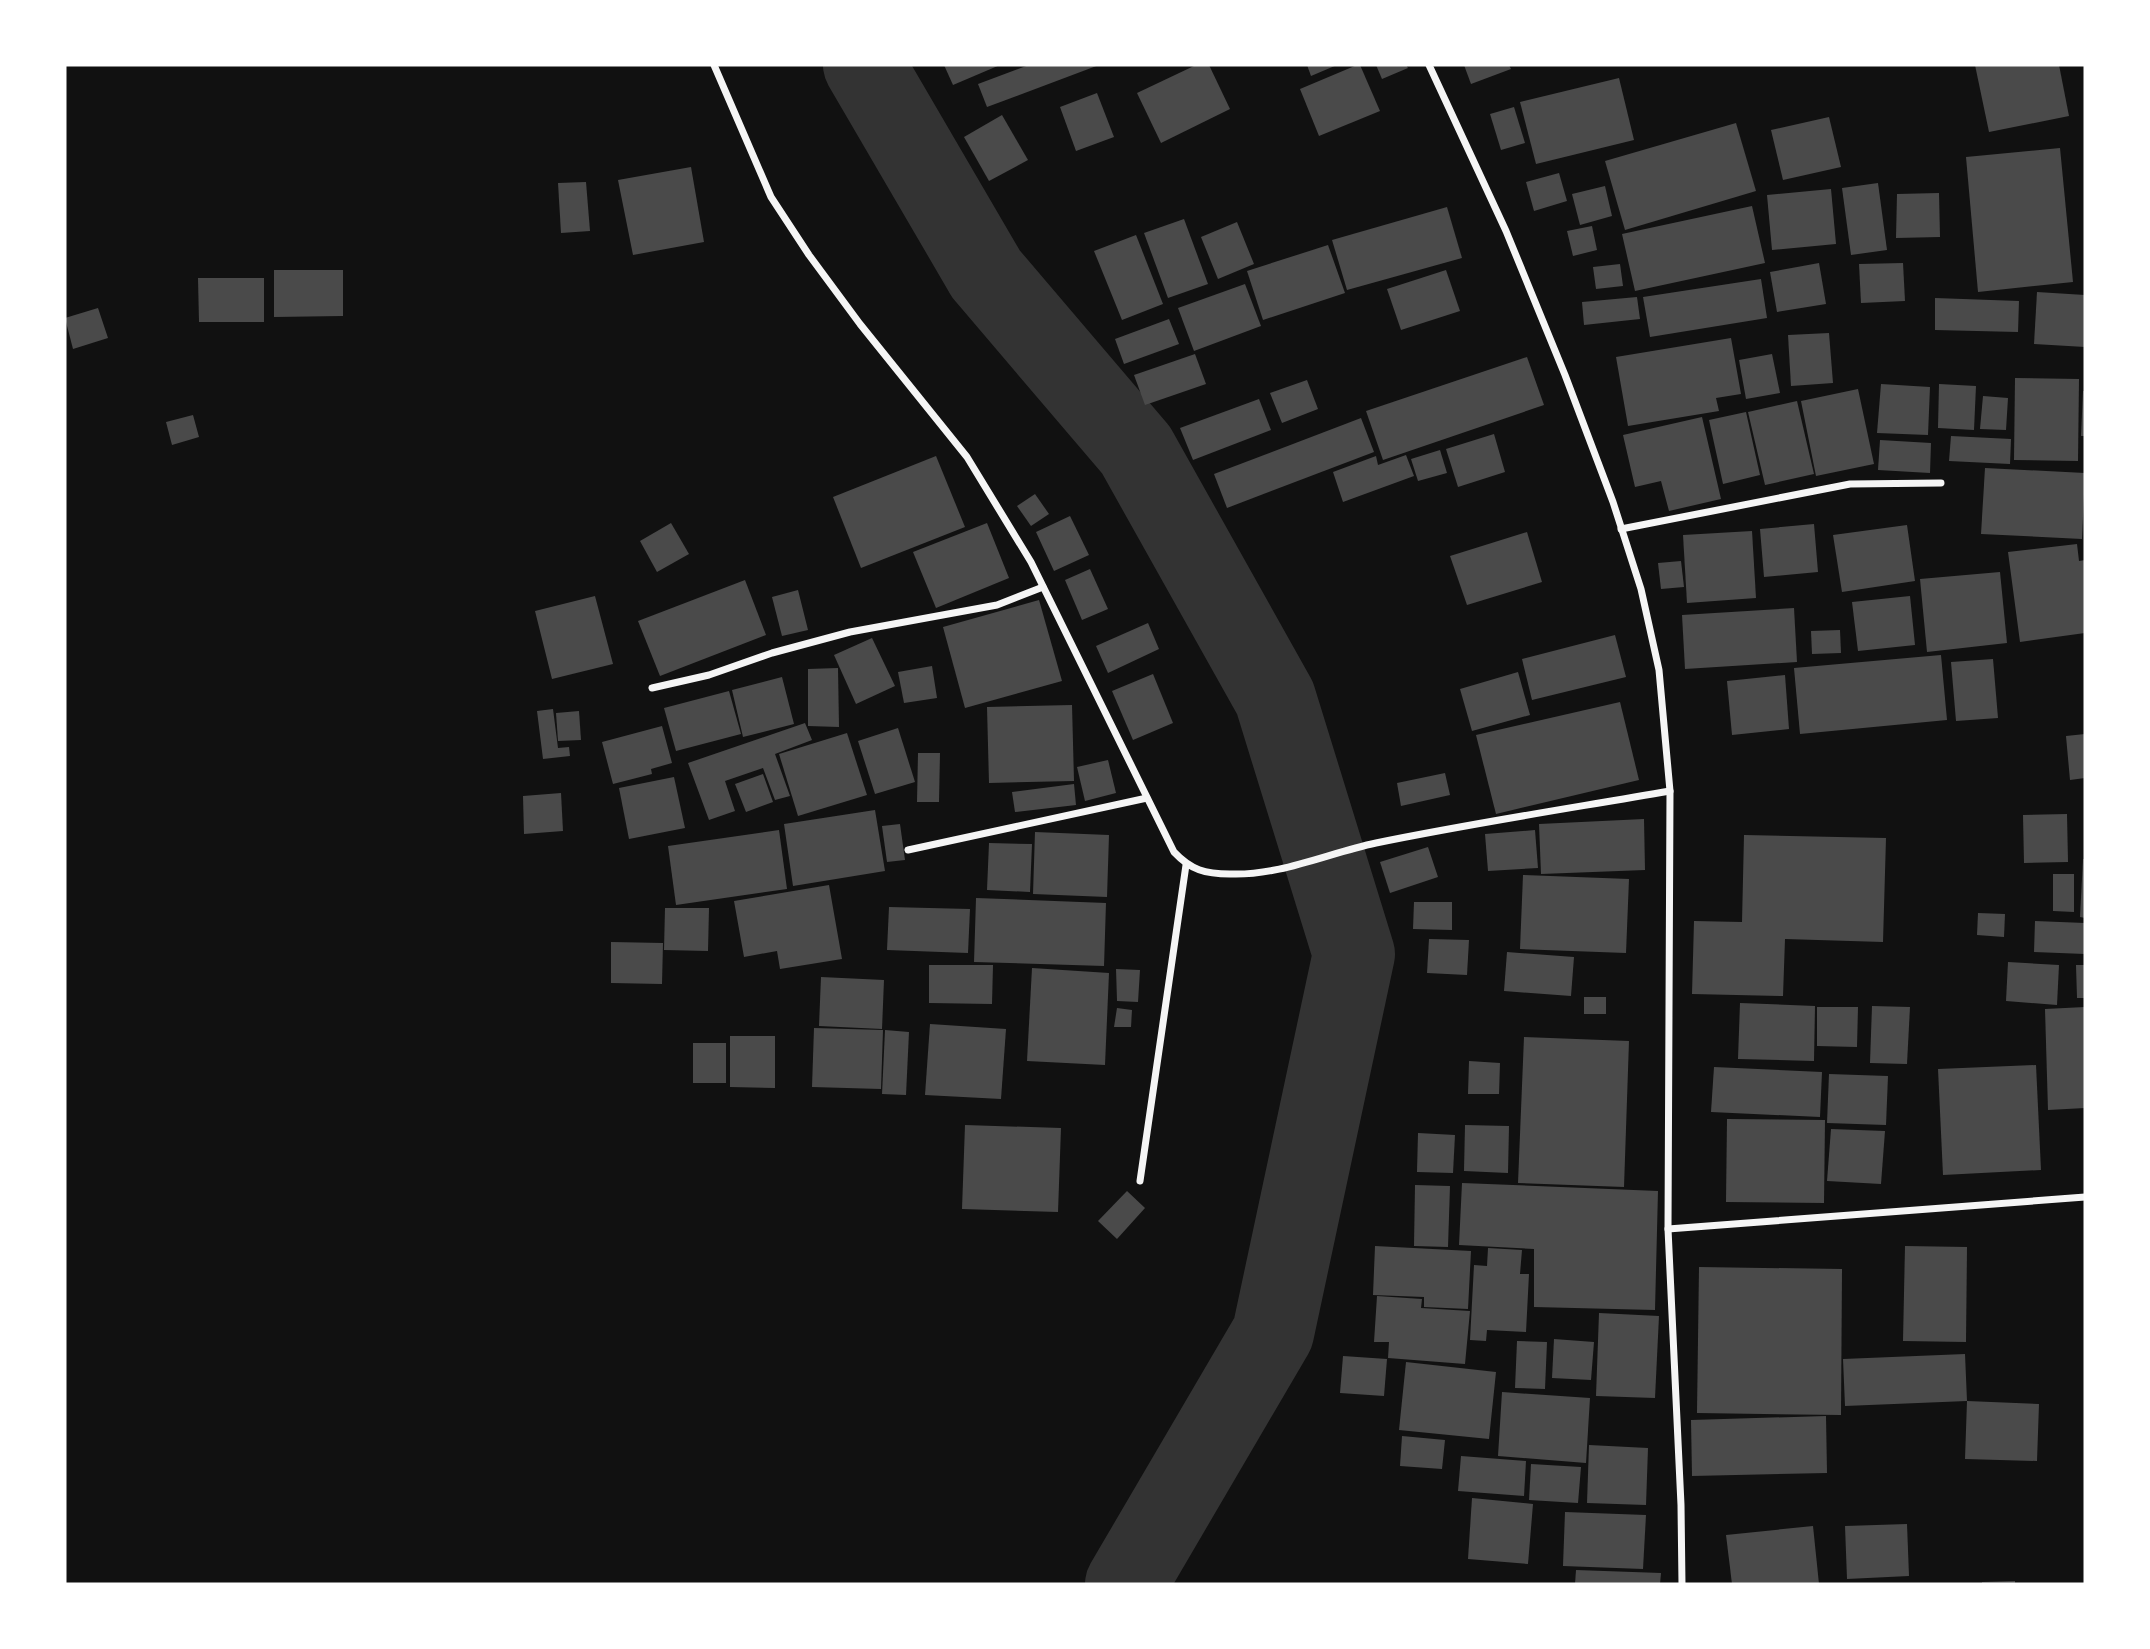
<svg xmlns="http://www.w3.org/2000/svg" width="2150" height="1649" font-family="'Golos Text',sans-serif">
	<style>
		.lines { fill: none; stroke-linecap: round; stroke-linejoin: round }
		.river { stroke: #333; stroke-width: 82 }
		.building { fill: #4a4a4a }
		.minor { stroke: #f5f5f5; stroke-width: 7 }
	</style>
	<rect width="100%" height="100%" fill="#111"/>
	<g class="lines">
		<polyline class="river" points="864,65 986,274 1136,450 1275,698 1354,954 1273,1333 1126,1584"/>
	</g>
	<g class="building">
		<polygon points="944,65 1000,65 953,85"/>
		<polygon points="1029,65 1099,65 987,107 978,84"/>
		<polygon points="1196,65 1209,65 1230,109 1161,143 1137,93"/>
		<polygon points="1307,65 1337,65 1311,76"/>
		<polygon points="1357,65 1360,65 1380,111 1319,136 1300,89"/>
		<polygon points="1376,65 1406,65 1408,68 1382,79"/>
		<polygon points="1464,65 1509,65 1511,69 1471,84"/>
		<polygon points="1975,65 2059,65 2069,116 1989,132"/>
		<polygon points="1619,78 1634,140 1536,164 1520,102"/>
		<polygon points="1097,93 1114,137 1076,151 1060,107"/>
		<polygon points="1514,107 1525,143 1501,150 1490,114"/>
		<polygon points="1002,115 1028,160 989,181 964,137"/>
		<polygon points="1829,117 1841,167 1783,180 1771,130"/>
		<polygon points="1736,123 1756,191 1625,230 1605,161"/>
		<polygon points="2060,148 2073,282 1978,292 1966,157"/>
		<polygon points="691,167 704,242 633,255 618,180"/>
		<polygon points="1559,173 1567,201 1534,211 1526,182"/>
		<polygon points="586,182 590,231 561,233 558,183"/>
		<polygon points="1878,183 1887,250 1851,255 1842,188"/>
		<polygon points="1605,186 1612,216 1580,225 1572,194"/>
		<polygon points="1831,189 1836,244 1772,250 1767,195"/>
		<polygon points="1939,193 1940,237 1896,238 1897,194"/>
		<polygon points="1752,206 1765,263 1635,291 1622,234"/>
		<polygon points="1447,207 1462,258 1347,290 1332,240"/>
		<polygon points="1184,219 1208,284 1168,298 1144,233"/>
		<polygon points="1237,222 1254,264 1218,279 1201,237"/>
		<polygon points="1592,226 1597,250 1573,256 1567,231"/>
		<polygon points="1136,235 1163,304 1122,320 1094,251"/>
		<polygon points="1328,245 1345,293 1263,320 1247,271"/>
		<polygon points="1819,263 1826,304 1777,312 1770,272"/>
		<polygon points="1903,263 1905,301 1861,303 1859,264"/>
		<polygon points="1620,264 1623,286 1596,289 1593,267"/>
		<polygon points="274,270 343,270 343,316 274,317"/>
		<polygon points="1446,270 1460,311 1401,330 1387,289"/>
		<polygon points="198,278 264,278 264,322 199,322"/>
		<polygon points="1761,279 1767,318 1650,337 1643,297"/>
		<polygon points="1245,284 1261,326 1194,351 1178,308"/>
		<polygon points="2037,292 2085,295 2085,347 2034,344"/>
		<polygon points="1637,297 1640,319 1584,325 1582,302"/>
		<polygon points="1935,298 2019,301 2018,332 1935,330"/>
		<polygon points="98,308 108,338 73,349 65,318"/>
		<polygon points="1169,319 1179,344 1124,364 1115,339"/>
		<polygon points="1829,333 1833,383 1791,386 1788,335"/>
		<polygon points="1731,338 1741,394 1716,398 1719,411 1628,426 1616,357"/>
		<polygon points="1195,354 1206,384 1145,405 1134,375"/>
		<polygon points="1772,354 1780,393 1746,399 1739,360"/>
		<polygon points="1527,357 1544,405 1383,460 1366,411"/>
		<polygon points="2015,378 2079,379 2078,461 2014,460"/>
		<polygon points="1307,380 1318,409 1282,423 1270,393"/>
		<polygon points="1881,384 1930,387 1928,435 1877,433"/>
		<polygon points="1939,384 1976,386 1974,430 1938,428"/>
		<polygon points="1858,389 1874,464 1816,476 1801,401"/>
		<polygon points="2083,391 2085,391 2085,436 2081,436"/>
		<polygon points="1983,396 2008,398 2006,430 1980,429"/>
		<polygon points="1259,399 1271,430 1193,460 1180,428"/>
		<polygon points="1797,401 1814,474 1765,485 1748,412"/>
		<polygon points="1746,412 1760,475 1723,484 1709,420"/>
		<polygon points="193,415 199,437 172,445 166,422"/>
		<polygon points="1702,417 1721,499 1669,511 1661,481 1635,487 1623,435"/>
		<polygon points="1361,418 1374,452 1227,508 1214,474"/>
		<polygon points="1494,434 1505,472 1458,487 1446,449"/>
		<polygon points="1951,436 2011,439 2010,464 1949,461"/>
		<polygon points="1880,440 1931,443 1930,473 1878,470"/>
		<polygon points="1440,450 1447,473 1418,481 1411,459"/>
		<polygon points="1406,455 1414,476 1343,502 1333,472 1376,456 1378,465"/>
		<polygon points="936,456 965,527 861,568 833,497"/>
		<polygon points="1985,468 2085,473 2082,539 1981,534"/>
		<polygon points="1035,494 1049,514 1031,526 1017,506"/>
		<polygon points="1070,516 1089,555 1054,571 1036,532"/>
		<polygon points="671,523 689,554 657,572 640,541"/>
		<polygon points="987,523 1009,578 936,608 913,552"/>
		<polygon points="1814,524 1818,572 1764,577 1760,529"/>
		<polygon points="1907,525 1915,581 1842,592 1833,535"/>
		<polygon points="1752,531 1756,598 1687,603 1683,535"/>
		<polygon points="1527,532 1542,582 1467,605 1450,556"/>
		<polygon points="2077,544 2079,561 2085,560 2085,633 2020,642 2008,552"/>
		<polygon points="1681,561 1684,587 1661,589 1658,563"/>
		<polygon points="1090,569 1108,609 1082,620 1065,580"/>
		<polygon points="2000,572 2007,643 1927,652 1920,579"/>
		<polygon points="745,580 766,635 660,676 638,621"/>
		<polygon points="798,590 808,630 782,636 772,597"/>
		<polygon points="595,596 613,664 552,679 535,611"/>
		<polygon points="1910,596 1915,645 1858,651 1852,602"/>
		<polygon points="1039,600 1062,681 965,708 943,627"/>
		<polygon points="1794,608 1797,662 1685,669 1682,615"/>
		<polygon points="1148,623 1159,649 1108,673 1096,646"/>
		<polygon points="1840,630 1841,653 1812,654 1811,631"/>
		<polygon points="1615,635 1626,677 1532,700 1522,659"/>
		<polygon points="872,638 895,686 856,704 834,655"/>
		<polygon points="1941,655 1947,720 1800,734 1794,668"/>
		<polygon points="1993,659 1998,718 1956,721 1951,662"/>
		<polygon points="932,666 937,698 904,703 898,672"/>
		<polygon points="838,668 839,727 808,726 808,669"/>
		<polygon points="1518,672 1530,715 1472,731 1460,689"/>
		<polygon points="1153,674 1173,723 1133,740 1112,691"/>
		<polygon points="1785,675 1789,729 1732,735 1727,681"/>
		<polygon points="782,677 794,724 743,737 732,690"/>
		<polygon points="729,691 741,734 676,751 664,708"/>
		<polygon points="1620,702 1639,780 1496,814 1476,735"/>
		<polygon points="1072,705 1074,781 989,783 987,707"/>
		<polygon points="553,709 558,748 569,747 570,756 543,759 537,711"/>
		<polygon points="579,711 581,740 558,741 556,713"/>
		<polygon points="805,723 812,740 775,754 790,796 775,800 763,768 725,781 735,811 709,820 688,763"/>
		<polygon points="662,726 672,763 651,769 652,774 613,784 602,742"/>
		<polygon points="898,728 915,782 875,794 858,741"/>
		<polygon points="847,733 867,795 798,816 779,754"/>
		<polygon points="2085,734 2085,778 2070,780 2066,736"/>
		<polygon points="918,753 940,753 939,802 917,802"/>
		<polygon points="1108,760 1116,793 1085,801 1077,767"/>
		<polygon points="1445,773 1450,795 1401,806 1397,783"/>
		<polygon points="763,774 773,802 746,812 735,784"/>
		<polygon points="674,777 685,828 629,839 619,788"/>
		<polygon points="1074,784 1076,805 1015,812 1012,792"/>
		<polygon points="561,793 563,831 524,834 523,796"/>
		<polygon points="875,810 885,871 793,886 784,824"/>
		<polygon points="2067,814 2068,862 2024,863 2023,815"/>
		<polygon points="1644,819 1645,870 1541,874 1539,824"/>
		<polygon points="900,824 905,860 887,862 882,826"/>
		<polygon points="779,830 787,889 676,905 668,846"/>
		<polygon points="1535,830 1538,868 1488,871 1485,834"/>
		<polygon points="1035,832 1109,835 1107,897 1033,894"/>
		<polygon points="1744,835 1886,838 1883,942 1785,939 1783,996 1692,994 1694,921 1742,922"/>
		<polygon points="989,843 1032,844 1030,892 987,890"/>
		<polygon points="1428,847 1438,877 1390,893 1380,862"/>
		<polygon points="2083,859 2085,859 2085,918 2080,917"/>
		<polygon points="2053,874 2074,874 2074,912 2053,911"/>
		<polygon points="1523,875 1629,879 1626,953 1520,949"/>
		<polygon points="829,885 842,959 780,969 777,951 744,957 734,901"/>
		<polygon points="976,898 1106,903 1104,966 974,962"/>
		<polygon points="1414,902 1452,902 1452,930 1413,929"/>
		<polygon points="889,907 970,909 968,953 887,950"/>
		<polygon points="665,908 709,908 708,951 664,950"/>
		<polygon points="1978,913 2005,914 2004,937 1977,935"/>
		<polygon points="2035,921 2085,923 2085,954 2034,952"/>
		<polygon points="1429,939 1469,940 1467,975 1427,973"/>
		<polygon points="611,942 663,943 662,984 611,983"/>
		<polygon points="1507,952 1574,957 1571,996 1504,991"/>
		<polygon points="2008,962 2059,965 2057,1005 2006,1001"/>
		<polygon points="929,965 993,965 992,1004 929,1003"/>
		<polygon points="2076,965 2085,965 2085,998 2077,998"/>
		<polygon points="1032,968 1109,973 1105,1065 1027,1061"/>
		<polygon points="1116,969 1140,970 1138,1002 1117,1001"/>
		<polygon points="821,977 884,980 882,1029 819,1026"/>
		<rect x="1584" y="997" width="22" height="17"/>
		<polygon points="1740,1003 1815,1006 1814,1061 1738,1059"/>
		<polygon points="1872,1006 1910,1007 1907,1064 1870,1063"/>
		<polygon points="1817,1007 1858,1007 1857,1047 1817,1046"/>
		<polygon points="2085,1007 2085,1108 2048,1110 2045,1009"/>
		<polygon points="1117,1008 1132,1010 1131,1027 1114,1027"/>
		<polygon points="930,1024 1006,1029 1001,1099 925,1095"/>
		<polygon points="814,1028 883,1030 881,1089 812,1087"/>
		<polygon points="885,1030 909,1032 906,1095 882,1094"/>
		<polygon points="730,1036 775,1036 775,1088 730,1087"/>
		<polygon points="1524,1037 1629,1041 1624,1187 1518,1183"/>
		<rect x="693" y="1043" width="33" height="40"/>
		<polygon points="1469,1061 1500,1063 1499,1094 1468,1094"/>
		<polygon points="2036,1065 2041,1170 1943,1175 1938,1069"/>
		<polygon points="1714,1067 1822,1072 1820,1117 1711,1112"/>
		<polygon points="1829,1074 1888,1076 1886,1125 1827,1123"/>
		<polygon points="1727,1119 1825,1120 1824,1203 1726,1202"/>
		<polygon points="965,1125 1061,1128 1058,1212 962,1209"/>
		<polygon points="1465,1125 1509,1126 1508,1173 1464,1171"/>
		<polygon points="1831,1129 1885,1131 1881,1184 1827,1181"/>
		<polygon points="1418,1133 1455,1135 1453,1173 1417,1172"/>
		<polygon points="1462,1183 1658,1191 1655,1310 1534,1307 1534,1249 1459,1245"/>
		<polygon points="1415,1185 1450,1186 1448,1247 1414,1246"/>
		<polygon points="1127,1191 1145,1208 1117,1239 1098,1221"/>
		<polygon points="1375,1246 1471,1251 1468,1309 1424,1307 1424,1297 1373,1295"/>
		<polygon points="1905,1246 1967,1247 1966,1342 1903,1341"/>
		<polygon points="1488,1248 1522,1250 1520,1274 1529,1274 1526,1332 1487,1330 1486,1341 1470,1340 1474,1265 1487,1266"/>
		<polygon points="1699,1267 1842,1269 1841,1415 1697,1413"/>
		<polygon points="1377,1296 1422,1299 1421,1308 1470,1311 1465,1364 1388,1358 1389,1342 1374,1342"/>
		<polygon points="1599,1313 1659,1316 1655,1398 1596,1396"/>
		<polygon points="1554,1339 1594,1342 1591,1380 1552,1378"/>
		<polygon points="1517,1341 1547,1342 1545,1389 1515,1388"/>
		<polygon points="1965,1354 1967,1401 2039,1404 2037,1461 1965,1459 1967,1401 1845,1406 1843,1359"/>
		<polygon points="1343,1356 1387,1359 1384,1396 1340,1393"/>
		<polygon points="1406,1362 1496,1372 1489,1439 1399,1430"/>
		<polygon points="1502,1392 1590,1398 1586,1463 1498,1456"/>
		<polygon points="1826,1416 1827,1473 1692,1476 1691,1420"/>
		<polygon points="1402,1436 1445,1440 1442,1469 1400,1466"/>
		<polygon points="1589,1445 1648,1448 1646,1505 1587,1503"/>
		<polygon points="1461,1456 1526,1461 1524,1496 1458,1491"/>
		<polygon points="1531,1464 1581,1467 1578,1503 1529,1500"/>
		<polygon points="1472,1498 1533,1504 1528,1564 1468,1559"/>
		<polygon points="1565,1512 1646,1515 1643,1569 1563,1566"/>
		<polygon points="1907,1524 1909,1576 1847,1579 1845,1526"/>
		<polygon points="1813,1526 1819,1584 1732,1584 1726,1535"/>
		<polygon points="1576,1570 1661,1573 1660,1584 1575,1584"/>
		<polygon points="2015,1581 2015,1584 1982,1584 1982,1582"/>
	</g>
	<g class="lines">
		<g class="minor">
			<path d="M714 65 771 197 809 255 860 324 967 457 1031 562 1174 852C1191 870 1205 874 1230 874 1280 876 1328 853 1376 843 1473 823 1572 808 1670 791"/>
			<polyline points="1429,65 1506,231 1565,375 1613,502 1641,589 1659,670 1670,791 1668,1229"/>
			<polyline points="1621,529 1850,484 1941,483"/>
			<polyline points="652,688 709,675 772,653 850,632 997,605 1043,587"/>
			<polyline points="908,850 1147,798"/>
			<polyline points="1140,1181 1186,865"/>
			<polyline points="1682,1584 1681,1505 1668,1229 2085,1197"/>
		</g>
	</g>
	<rect width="2150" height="1649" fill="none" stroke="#ffffff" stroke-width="133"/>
</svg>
